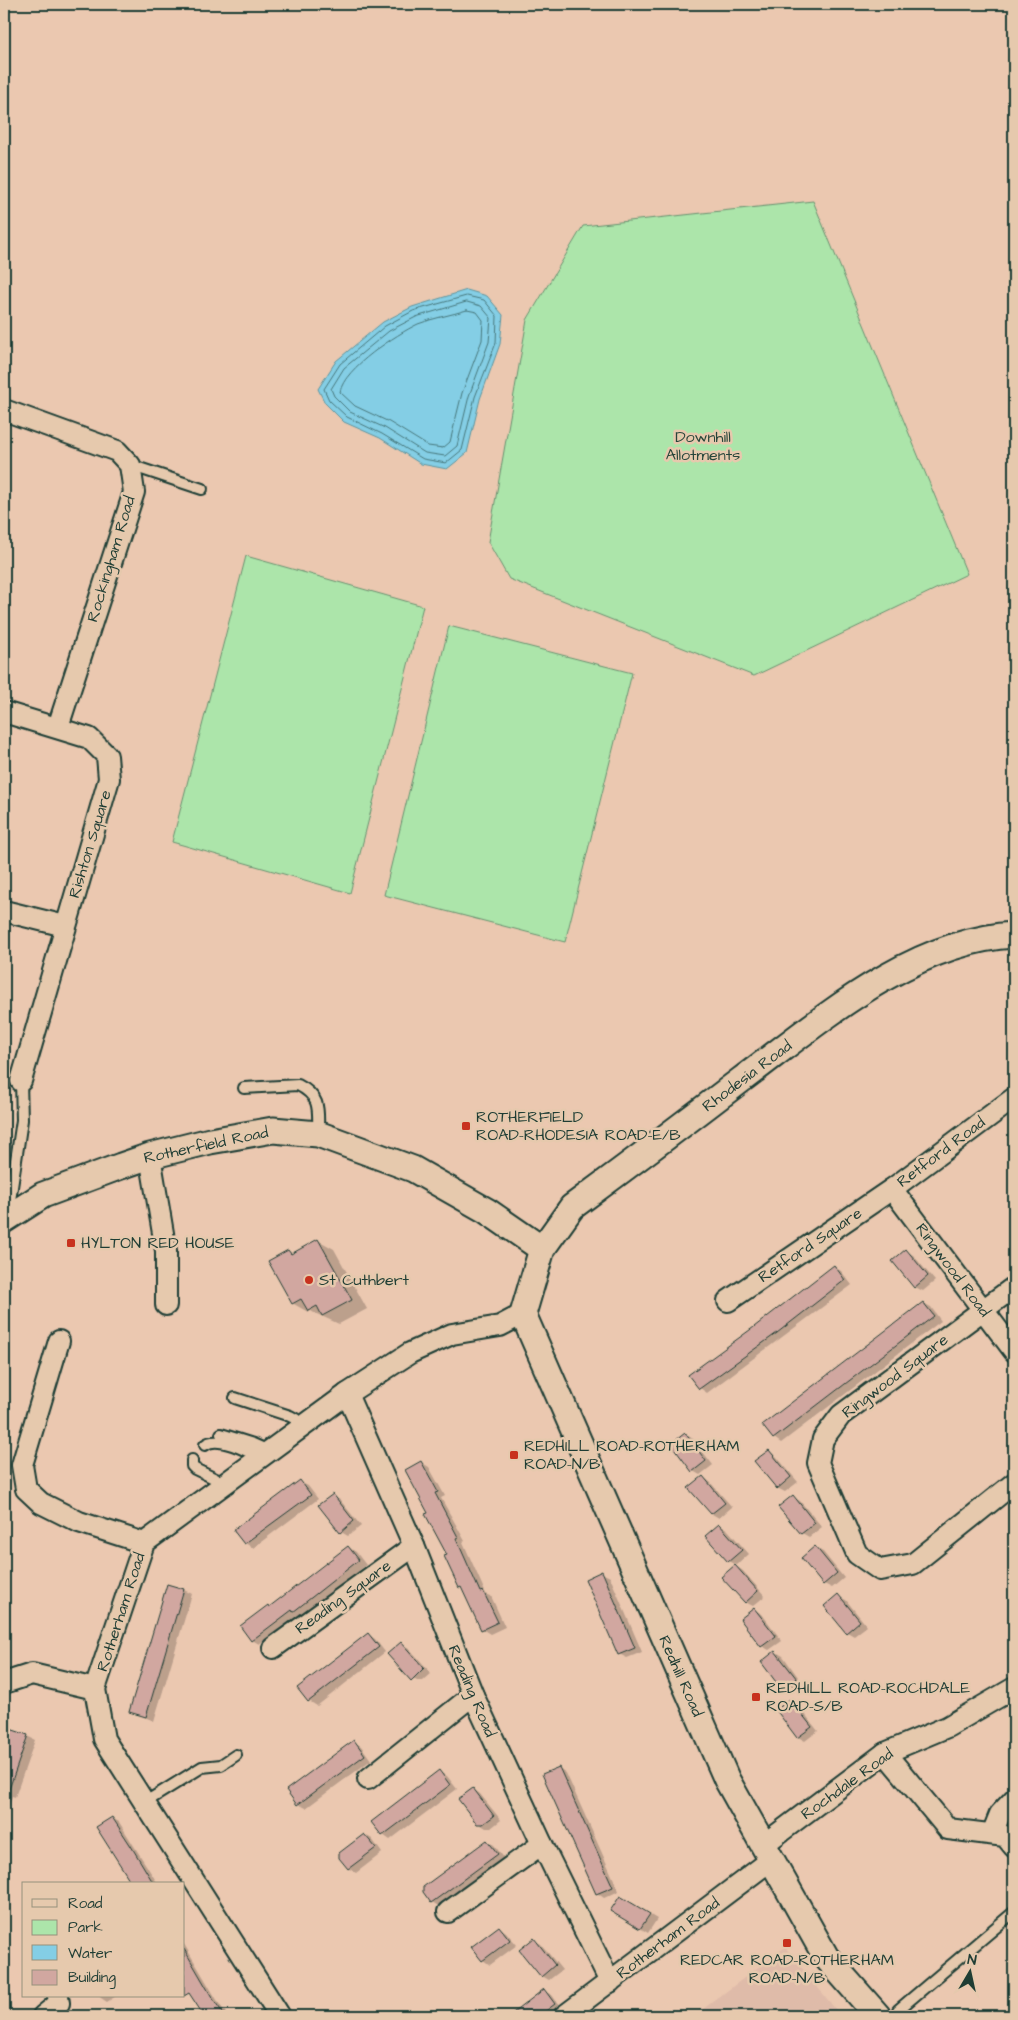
<svg xmlns="http://www.w3.org/2000/svg" width="1018" height="2020" font-family="'Architects Daughter',sans-serif">
	<style>
		.built { fill: #dfbba9 }
		.green { fill: #ace5aa; stroke: #66916f }
		.water { fill: #84cee5; stroke: #5c949e }
		.shadow { fill: #0003 }
		.lines { fill: none; stroke-linecap: round; stroke-linejoin: round }
		.shore { stroke: #47777b; stroke-width: 1 }
		.building { fill: #d1a7a0; stroke: #1f3d34 }
		.service-casing { stroke: #1f3d34; stroke-width: 14 }
		.minor-casing { stroke: #1f3d34; stroke-width: 24 }
		.tertiary-casing { stroke: #1f3d34; stroke-width: 29 }
		.service { stroke: #e6c9ad; stroke-width: 10 }
		.minor { stroke: #e6c9ad; stroke-width: 20 }
		.tertiary { stroke: #e6c9ad; stroke-width: 25 }
		.poi-dot { fill: #c8321e; stroke: #e6c9ad; stroke-width: 2 }
		.labels { text-anchor: middle; dominant-baseline: central; stroke-width: 5; stroke-linejoin: round; paint-order: stroke }
		.park-label { font-size: 16px; fill: #26453a; stroke: #e6c9ad }
		.street-label { font-size: 16px; fill: #1f3d34; stroke: #e6c9ad }
		.poi-label { font-size: 16px; fill: #1f3d34; stroke: #e6c9ad; text-anchor: start }
	</style>
	<rect width="100%" height="100%" fill="#ebc8b0"/>
	<filter id="ink" filterUnits="userSpaceOnUse"><feTurbulence type="fractalNoise" baseFrequency=".02" numOctaves="2"/><feDisplacementMap in="SourceGraphic" scale="10" xChannelSelector="R" yChannelSelector="G"/><feConvolveMatrix kernelMatrix="1 2 1 2 8 2 1 2 1" color-interpolation-filters="sRGB"/></filter>
	<g filter="url(#ink)">
		<polygon class="built" points="785,1947 841,2016 694,2016"/>
		<g class="green">
			<polygon points="813,201 967,574 754,676 509,579 488,542 527,320 583,226"/>
			<polygon points="246,556 423,606 350,893 172,842"/>
			<polygon points="449,626 632,673 565,942 384,895"/>
		</g>
		<polygon class="water" points="467,290 487,296 503,315 500,344 480,399 467,453 447,469 421,464 380,438 344,422 325,403 318,389 336,361 383,322 412,307"/>
		<g class="shadow">
			<polygon points="318,1240 334,1249 367,1309 339,1324 310,1311 308,1312 292,1303 288,1251 294,1254"/>
			<polygon points="906,1251 913,1255 935,1281 923,1291 915,1287"/>
			<polygon points="834,1267 841,1271 852,1285 707,1393 700,1388"/>
			<polygon points="923,1303 931,1307 941,1321 781,1443 774,1438"/>
			<polygon points="685,1434 693,1439 713,1465 700,1475 693,1471"/>
			<polygon points="769,1451 776,1456 798,1482 785,1492 777,1488"/>
			<polygon points="421,1462 429,1467 445,1496 441,1498 465,1541 463,1542 486,1594 491,1596 505,1627 490,1634 482,1629 464,1590 460,1587 449,1556 430,1513"/>
			<polygon points="703,1477 710,1482 732,1507 719,1518 712,1514"/>
			<polygon points="300,1482 308,1486 318,1499 253,1548 245,1543"/>
			<polygon points="333,1496 340,1500 361,1526 348,1536 341,1532"/>
			<polygon points="793,1497 800,1501 822,1527 809,1537 802,1533"/>
			<polygon points="719,1525 727,1529 749,1554 736,1566 743,1571 765,1596 753,1606 745,1602 723,1577 737,1565 729,1561"/>
			<polygon points="348,1547 356,1552 366,1565 329,1595 259,1644 252,1640 270,1608"/>
			<polygon points="815,1548 823,1552 844,1578 832,1588 824,1584"/>
			<polygon points="602,1573 610,1577 642,1652 627,1658 619,1654"/>
			<polygon points="168,1585 184,1590 192,1594 154,1721 130,1711"/>
			<polygon points="838,1596 846,1600 867,1626 854,1636 847,1632"/>
			<polygon points="755,1610 762,1614 782,1641 769,1650 762,1646"/>
			<polygon points="368,1634 375,1639 385,1652 317,1706 309,1701 299,1688"/>
			<polygon points="401,1644 409,1648 431,1673 422,1681 417,1681 409,1677"/>
			<polygon points="776,1652 783,1656 803,1684 790,1693 783,1689"/>
			<polygon points="790,1700 798,1705 818,1731 805,1741 798,1737"/>
			<polygon points="6,1729 27,1736 35,1740 15,1797 12,1796 4,1822 4,1736"/>
			<polygon points="354,1742 361,1746 371,1760 306,1808 298,1804"/>
			<polygon points="559,1768 566,1773 619,1891 604,1898 597,1893"/>
			<polygon points="439,1772 447,1776 457,1789 390,1840 383,1835"/>
			<polygon points="473,1789 480,1794 501,1820 491,1828 486,1828 478,1823"/>
			<polygon points="112,1818 119,1822 158,1884 134,1884"/>
			<polygon points="365,1835 372,1839 382,1853 356,1873 348,1868"/>
			<polygon points="487,1841 494,1845 505,1859 440,1907 432,1902 424,1892"/>
			<polygon points="620,1897 657,1919 648,1933 612,1911"/>
			<polygon points="499,1927 506,1932 517,1945 490,1965 483,1960"/>
			<polygon points="534,1940 541,1944 562,1970 549,1980 542,1976"/>
			<polygon points="184,1944 220,2005 228,2016 206,2016 184,1981"/>
			<polygon points="544,1991 552,1995 562,2009 552,2016 510,2016"/>
			<polygon points="98,1996 116,1996 107,2002"/>
		</g>
		<g class="lines">
			<g class="shore">
				<polygon points="467,296 484,300 497,316 496,343 475,397 462,450 446,463 423,459 382,434 347,417 329,400 324,389 340,364 385,326 413,311"/>
				<polygon points="467,302 481,306 491,318 489,342 469,396 457,446 445,456 425,453 385,428 350,412 334,396 331,389 344,368 389,331 416,317"/>
				<path d="M467 310 477 312 483 320 482 340 462 393 450 442 443 448 428 446 389 422 355 406 340 392C344 368 397 334 418 324 433 318 451 315 467 310Z"/>
			</g>
		</g>
		<g class="building">
			<polygon points="318,1239 352,1300 322,1316 317,1306 308,1311 301,1299 292,1304 268,1261 288,1250 291,1254"/>
			<polygon points="906,1249 928,1276 914,1288 892,1261"/>
			<polygon points="834,1265 845,1280 777,1333 699,1389 688,1375 754,1327"/>
			<polygon points="923,1302 934,1316 773,1439 762,1425"/>
			<polygon points="685,1433 706,1461 692,1472 671,1444"/>
			<polygon points="769,1450 791,1477 777,1489 754,1461"/>
			<polygon points="421,1461 438,1492 435,1493 458,1537 456,1538 480,1592 483,1591 498,1622 481,1630 461,1587 459,1588 444,1556 447,1555 425,1514 428,1513 405,1470"/>
			<polygon points="703,1476 725,1503 711,1514 688,1488"/>
			<polygon points="300,1480 311,1495 244,1544 233,1530"/>
			<polygon points="333,1494 354,1521 340,1533 318,1505"/>
			<polygon points="793,1495 815,1523 801,1534 778,1507"/>
			<polygon points="719,1524 742,1550 728,1562 705,1536"/>
			<polygon points="348,1546 359,1560 293,1612 292,1610 251,1641 240,1626 268,1605 269,1607"/>
			<polygon points="815,1546 837,1573 823,1585 801,1558"/>
			<polygon points="735,1565 758,1591 745,1603 721,1577"/>
			<polygon points="602,1571 635,1648 618,1655 585,1579"/>
			<polygon points="167,1584 184,1589 146,1717 129,1712"/>
			<polygon points="838,1594 860,1621 846,1633 824,1606"/>
			<polygon points="754,1608 776,1636 761,1647 740,1619"/>
			<polygon points="368,1633 379,1647 308,1702 297,1688"/>
			<polygon points="401,1642 424,1668 411,1681 387,1654"/>
			<polygon points="775,1651 797,1679 782,1690 761,1662"/>
			<polygon points="790,1699 812,1727 797,1738 776,1710"/>
			<polygon points="4,1727 28,1735 7,1795 4,1794"/>
			<polygon points="354,1740 365,1755 297,1805 286,1790"/>
			<polygon points="559,1767 613,1887 596,1894 542,1774"/>
			<polygon points="439,1770 450,1785 382,1836 371,1822"/>
			<polygon points="473,1788 494,1816 483,1824 477,1824 458,1799"/>
			<polygon points="112,1817 131,1846 154,1884 132,1884 124,1871 96,1827"/>
			<polygon points="364,1834 376,1848 348,1869 339,1858 339,1853"/>
			<polygon points="487,1840 498,1854 431,1903 423,1892 423,1887"/>
			<polygon points="620,1896 650,1914 640,1929 610,1911"/>
			<polygon points="499,1926 510,1940 482,1961 471,1947"/>
			<polygon points="534,1938 555,1965 541,1977 519,1950"/>
			<polygon points="184,1949 213,1999 225,2016 204,2016 189,1993 184,1996"/>
			<polygon points="544,1989 555,2004 539,2016 509,2016"/>
		</g>
		<g class="lines">
			<g class="service-casing">
				<g id="service">
					<polyline points="130,465 202,489"/>
					<path d="M244 1088 298 1085C322 1097 318 1111 318 1134"/>
					<polyline points="8,1214 22,1120 21,1081"/>
					<polyline points="235,1398 290,1416 305,1424"/>
					<polyline points="221,1434 253,1444 269,1451"/>
					<path d="M205 1445C217 1435 248 1451 260 1458"/>
					<polyline points="192,1460 192,1466 195,1469 224,1483"/>
					<polyline points="144,1803 202,1767 221,1765 236,1755"/>
					<polyline points="898,2010 1014,1912"/>
				</g>
			</g>
			<g class="minor-casing">
				<g id="minor">
					<polyline points="4,410 117,451 130,465 134,492 58,727"/>
					<polyline points="4,712 89,738 107,756 109,779 21,1081"/>
					<polyline points="4,911 65,926"/>
					<polyline points="150,1156 166,1251 166,1305"/>
					<polyline points="892,1189 1014,1351"/>
					<polyline points="1014,1287 841,1415 823,1439 818,1463 857,1554 880,1570 913,1564 1014,1483"/>
					<polyline points="728,1301 892,1189 1014,1098"/>
					<polyline points="59,1341 22,1465 26,1489 41,1503 79,1522 144,1543"/>
					<polyline points="347,1394 414,1546 473,1695 542,1844 610,1982"/>
					<polyline points="273,1648 414,1546"/>
					<polyline points="4,1683 32,1674 95,1689"/>
					<polyline points="885,1753 948,1829 1005,1836 1014,1847"/>
					<polyline points="368,1779 473,1695"/>
					<polyline points="992,1834 1000,1814 1014,1799"/>
					<polyline points="763,1845 885,1753 947,1727 1014,1688"/>
					<polyline points="448,1912 542,1844"/>
					<polyline points="43,2016 59,2003 58,1996"/>
					<polyline points="280,2016 104,1739 95,1689 144,1543 347,1394 410,1353 452,1334 500,1326 523,1314"/>
					<polyline points="564,2016 771,1860"/>
				</g>
			</g>
			<g class="tertiary-casing">
				<g id="tertiary">
					<polyline points="4,1220 43,1195 121,1166 150,1156 210,1141 273,1130 318,1134 413,1169 487,1211 542,1249"/>
					<path d="M878 2016 826 1957 727 1780 523 1314 542 1249 572 1207C629 1165 685 1123 741 1080 820 1021 912 940 1014 935"/>
				</g>
			</g>
			<use href="#service" class="service"/>
			<use href="#minor" class="minor"/>
			<use href="#tertiary" class="tertiary"/>
		</g>
	</g>
	<g class="poi-dot">
		<rect x="461" y="1121" width="10" height="10" rx="2.5"/>
		<rect x="66" y="1238" width="10" height="10" rx="2.5"/>
		<circle cx="309" cy="1280" r="5"/>
		<rect x="509" y="1450" width="10" height="10" rx="2.5"/>
		<rect x="751" y="1692" width="10" height="10" rx="2.5"/>
		<rect x="782" y="1938" width="10" height="10" rx="2.5"/>
	</g>
	<g class="labels">
		<g class="park-label">
			<text x="703" y="437">Downhill<tspan x="703" dy="18">Allotments</tspan></text>
		</g>
		<g class="street-label">
			<text transform="translate(111 559) rotate(-73)">Rockingham Road</text>
			<text transform="translate(90 844) rotate(-73)">Rishton Square</text>
			<text transform="translate(747 1076) rotate(-37)">Rhodesia Road</text>
			<text transform="translate(206 1145) rotate(-12)">Rotherfield Road</text>
			<text transform="translate(941 1152) rotate(-37)">Retford Road</text>
			<text transform="translate(810 1245) rotate(-34)">Retford Square</text>
			<text transform="translate(953 1270) rotate(53)">Ringwood Road</text>
			<text transform="translate(895 1376) rotate(-37)">Ringwood Square</text>
			<text transform="translate(343 1597) rotate(-36)">Reading Square</text>
			<text transform="translate(121 1612) rotate(-72)">Rotherham Road</text>
			<text transform="translate(681 1676) rotate(66)">Redhill Road</text>
			<text transform="translate(472 1691) rotate(67)">Reading Road</text>
			<text transform="translate(847 1784) rotate(-36)">Rochdale Road</text>
			<text transform="translate(668 1938) rotate(-37)">Rotherham Road</text>
		</g>
		<g class="poi-label">
			<text x="476" y="1117">ROTHERFIELD<tspan x="476" dy="18">ROAD-RHODESIA ROAD-E/B</tspan></text>
			<text x="81" y="1243">HYLTON RED HOUSE</text>
			<text x="319" y="1280">St Cuthbert</text>
			<text x="524" y="1446">REDHILL ROAD-ROTHERHAM<tspan x="524" dy="18">ROAD-N/B</tspan></text>
			<text x="766" y="1688">REDHILL ROAD-ROCHDALE<tspan x="766" dy="18">ROAD-S/B</tspan></text>
			<text x="787" y="1960" text-anchor="middle">REDCAR ROAD-ROTHERHAM<tspan x="787" dy="18">ROAD-N/B</tspan></text>
		</g>
	</g>
	<rect width="1018" height="2020" fill="none" stroke="#e6c9ad" stroke-width="20"/>
	<rect x="10" y="10" width="998" height="2000" fill="none" stroke="#1f3d34" stroke-width="2" filter="url(#ink)"/>
	<rect x="22" y="1882" width="162" height="115" fill="#e6c9ad" stroke="#96917d"/>
	<rect x="32" y="1899" width="25" height="8" fill="#e6c9ad" stroke="#96917d"/>
	<text x="68" y="1908" font-size="15" fill="#1f3d34">Road</text>
	<rect x="32" y="1920" width="25" height="15" fill="#ace5aa" stroke="#96917d"/>
	<text x="68" y="1932" font-size="15" fill="#1f3d34">Park</text>
	<rect x="32" y="1945" width="25" height="15" fill="#84cee5" stroke="#96917d"/>
	<text x="68" y="1958" font-size="15" fill="#1f3d34">Water</text>
	<rect x="32" y="1970" width="25" height="15" fill="#d1a7a0" stroke="#96917d"/>
	<text x="68" y="1982" font-size="15" fill="#1f3d34">Building</text>
	<g transform="translate(970 1972) rotate(9)" stroke="#e6c9ad" stroke-width="4" paint-order="stroke">
	<path d="M0-4L9 19L0 12L-9 19Z" fill="#1f3d34"/>
	<text y="-8" font-size="14" font-weight="bold" text-anchor="middle" fill="#1f3d34">N</text>
	</g>
</svg>
